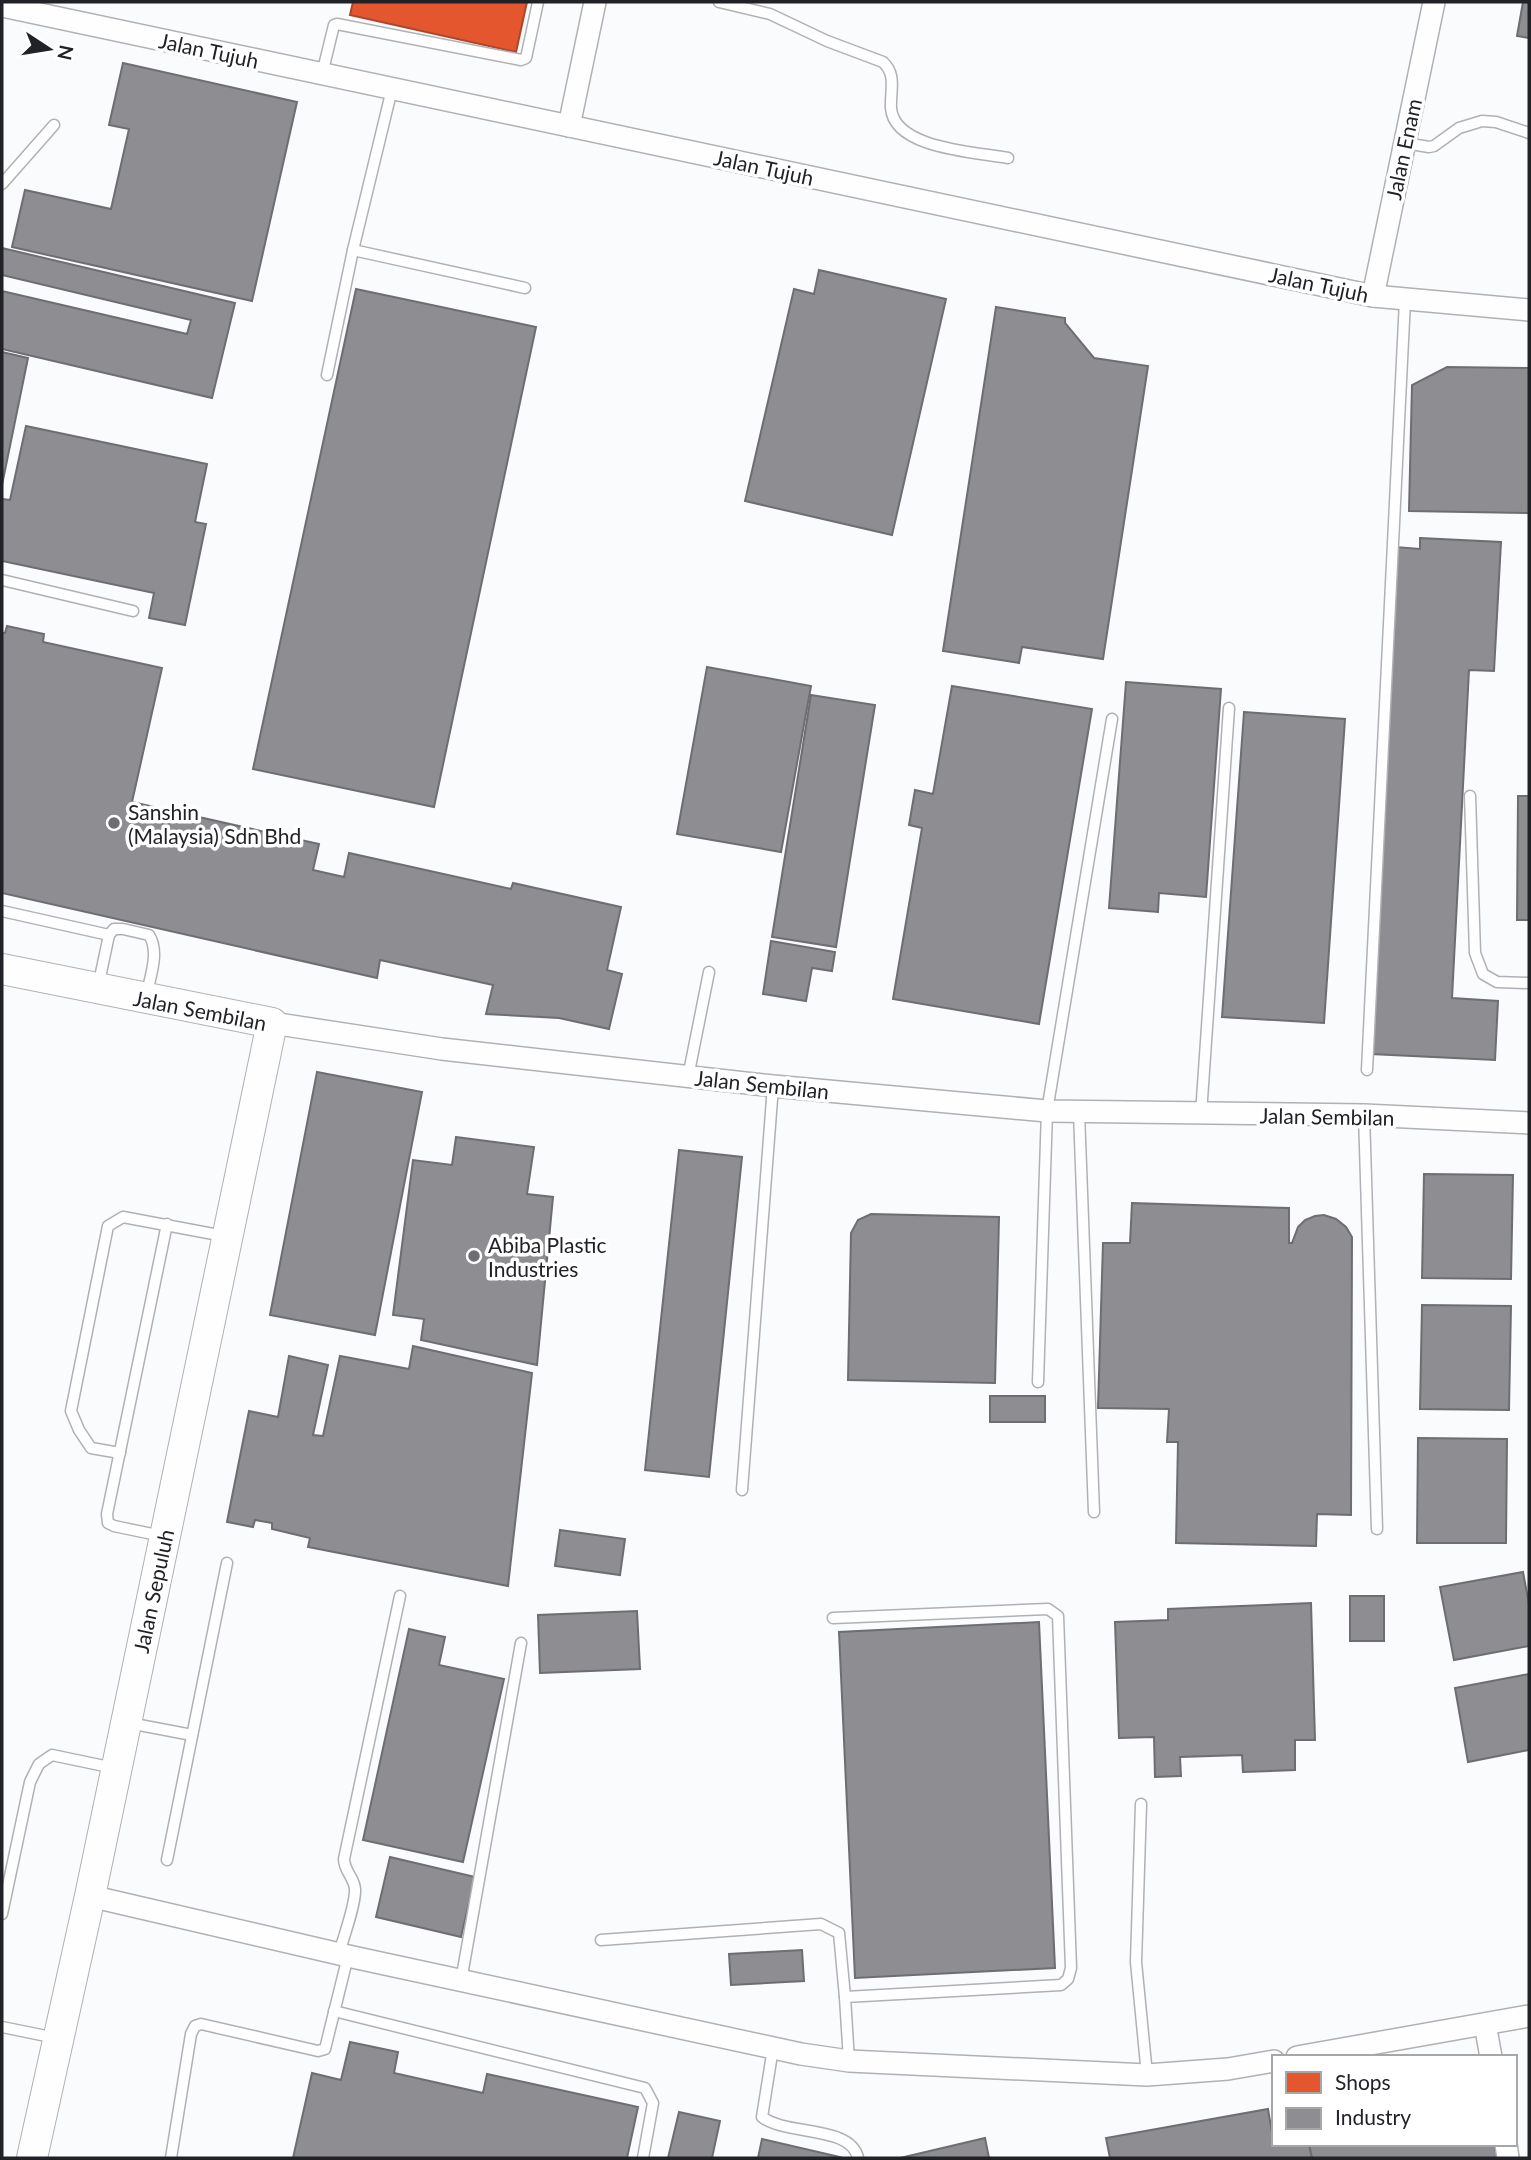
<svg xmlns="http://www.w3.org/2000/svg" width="1531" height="2160" font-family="Lato,sans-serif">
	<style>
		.shops { fill: #e4572e; stroke: #aa472c; stroke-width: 2 }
		.industry { fill: #8d8d92; stroke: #6d6d72; stroke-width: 2 }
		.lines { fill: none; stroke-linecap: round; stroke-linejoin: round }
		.lane-casing { stroke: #b0b1b4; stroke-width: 13 }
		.street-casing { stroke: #b0b1b4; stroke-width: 24 }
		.secondary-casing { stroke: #b0b1b4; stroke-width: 32 }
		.lane { stroke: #fefeff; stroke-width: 10 }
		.street { stroke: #fefeff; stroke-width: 21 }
		.secondary { stroke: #fefeff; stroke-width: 30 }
		.poi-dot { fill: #6d6e72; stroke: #fff; stroke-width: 2.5 }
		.labels { text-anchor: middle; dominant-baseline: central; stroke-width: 7; stroke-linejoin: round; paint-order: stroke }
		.street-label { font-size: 21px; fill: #212227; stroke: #fff }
		.poi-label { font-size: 21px; fill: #212227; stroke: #fff; text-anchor: start }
	</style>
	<rect width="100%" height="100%" fill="#f9fbfd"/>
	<polygon class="shops" points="353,2 527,2 516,52 350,15"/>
	<g class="industry">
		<polygon points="1523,2 1529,2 1529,38 1517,36"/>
		<polygon points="123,63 297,102 252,301 12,247 25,190 111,209 129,129 109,125"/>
		<polygon points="2,248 235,303 212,398 2,349 2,291 187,334 191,320 2,275"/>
		<polygon points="819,270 946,299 892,535 745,501 794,289 814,294"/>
		<polygon points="356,289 536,327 434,807 253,769"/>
		<polygon points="996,307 1065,318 1065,323 1094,358 1148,366 1103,659 1022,647 1019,663 943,651"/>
		<polygon points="2,352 28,358 2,485"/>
		<polygon points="1447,367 1529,368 1529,513 1409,511 1412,385"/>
		<polygon points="26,426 207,464 195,522 206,524 185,625 149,618 154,593 2,561 2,499 10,500"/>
		<polygon points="1420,538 1501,542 1494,671 1469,670 1452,998 1498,1001 1495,1060 1371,1054 1396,547 1420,549"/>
		<polygon points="7,626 44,634 43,642 162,668 132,802 319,844 313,870 344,877 349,853 511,889 513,883 621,907 607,970 622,974 609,1029 559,1018 486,1014 493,985 380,960 377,978 2,893 2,633 5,633"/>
		<polygon points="707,667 811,686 781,852 677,834"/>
		<polygon points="1126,682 1221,689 1206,897 1159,893 1158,912 1109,908"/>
		<polygon points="952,686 1092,709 1039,1024 893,999 922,828 909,825 915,790 933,794"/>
		<polygon points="811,695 875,705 836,947 772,937"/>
		<polygon points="1244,712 1345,719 1324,1023 1222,1017"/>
		<polygon points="1518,796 1529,796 1529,920 1517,920"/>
		<polygon points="771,941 835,952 832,971 812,968 806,1001 763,994"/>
		<polygon points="317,1072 422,1092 375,1335 270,1315"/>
		<polygon points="456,1137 534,1147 527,1194 553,1197 537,1365 421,1340 424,1319 393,1315 413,1160 452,1165"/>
		<polygon points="679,1150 742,1157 709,1477 645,1470"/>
		<polygon points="1424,1174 1513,1175 1511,1279 1422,1278"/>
		<polygon points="1132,1203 1289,1208 1289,1243 1292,1243 1298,1227 1305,1220 1315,1216 1324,1215 1336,1219 1346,1227 1352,1237 1351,1515 1317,1514 1316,1546 1176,1543 1178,1442 1167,1442 1169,1409 1098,1408 1103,1243 1130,1243"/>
		<polygon points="871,1214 999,1217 995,1383 848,1380 851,1233 858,1220"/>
		<polygon points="1422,1305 1511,1306 1509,1410 1420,1409"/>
		<polygon points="413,1346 532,1373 508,1586 308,1547 310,1538 272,1529 272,1523 255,1520 253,1527 227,1522 249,1411 278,1417 289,1356 328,1365 313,1435 323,1436 340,1356 409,1369"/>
		<rect x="990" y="1396" width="55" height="26"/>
		<polygon points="1418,1438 1507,1439 1506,1543 1417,1543"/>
		<polygon points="560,1530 625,1539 620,1575 555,1566"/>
		<polygon points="1523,1572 1529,1604 1529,1646 1454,1660 1440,1587"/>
		<rect x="1350" y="1596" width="34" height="45"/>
		<polygon points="1311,1603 1315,1740 1295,1740 1295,1770 1243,1772 1242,1755 1180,1757 1181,1776 1155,1777 1154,1737 1119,1738 1115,1622 1168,1620 1168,1609"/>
		<polygon points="637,1611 640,1669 540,1673 538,1615"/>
		<polygon points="1039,1622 1055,1968 855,1978 839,1632"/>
		<polygon points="409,1629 445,1637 439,1665 504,1679 463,1862 363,1840"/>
		<polygon points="1529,1674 1529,1750 1468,1762 1455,1688"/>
		<polygon points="390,1857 475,1877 461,1937 376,1917"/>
		<polygon points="802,1950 804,1981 731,1985 729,1954"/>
		<polygon points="350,2042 398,2052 394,2073 483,2093 487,2074 638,2107 627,2158 293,2158 312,2073 341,2080"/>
		<polygon points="1268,2109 1272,2133 1274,2132 1274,2144 1309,2144 1312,2158 1110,2158 1106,2138"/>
		<polygon points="679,2112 720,2121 712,2158 668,2158"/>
		<polygon points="985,2138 989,2158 900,2158"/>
		<polygon points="762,2139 840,2157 839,2158 758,2158"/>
		<polygon points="1309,2144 1494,2144 1497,2158 1312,2158"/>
	</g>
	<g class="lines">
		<g class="lane-casing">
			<g id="lane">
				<path d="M719 2 770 14 827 41 883 62C897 75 890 91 891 108 894 149 976 152 1008 158"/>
				<polyline points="322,74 334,25 337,24 521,60 526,58 538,2"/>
				<polyline points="1405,143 1429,147 1434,146 1459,128 1482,121 1496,122 1529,133"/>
				<polyline points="2,184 54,125"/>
				<polyline points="353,250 525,288"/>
				<polyline points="327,375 353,250 392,89"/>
				<polyline points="2,580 133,611"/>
				<polyline points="1470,796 1475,953 1483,974 1497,982 1529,983"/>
				<path d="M2 911 109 935 114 929H123L149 935C160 952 150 977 146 997"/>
				<polyline points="98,987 109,935"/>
				<polyline points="1367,1070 1405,300"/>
				<polyline points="688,1077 709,972"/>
				<polyline points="1079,1113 1094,1512"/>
				<polyline points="1201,1114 1229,708"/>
				<polyline points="1364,1115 1377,1529"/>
				<polyline points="1038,1382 1047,1111 1112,719"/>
				<polyline points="120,1453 91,1448 79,1430 71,1411 108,1226 123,1217 224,1236"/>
				<polyline points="742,1490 773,1086"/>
				<polyline points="162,1536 114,1526 108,1523 107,1514 167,1224"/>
				<polyline points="833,1618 1048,1609 1058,1616 1071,1968 1068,1979 1061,1985 845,1997 849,2061"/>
				<polyline points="129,1723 192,1735"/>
				<polyline points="1141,1804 1136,1962 1147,2075"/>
				<polyline points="167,1860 227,1563"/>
				<polyline points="2,1914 30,1782 39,1764 52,1755 114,1768"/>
				<polyline points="601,1940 821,1924 839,1933 845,1997"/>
				<path d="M339 1954C343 1938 356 1904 355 1889 354 1877 344 1871 344 1859L400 1596"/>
				<polyline points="461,1981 521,1643"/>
				<polyline points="334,2011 645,2088 653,2103 643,2158"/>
				<polyline points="2,2027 56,2038"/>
				<path d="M773 2048 762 2117C787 2136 851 2125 858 2158"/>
				<polyline points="171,2158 191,2034 195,2026 201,2024 318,2051 325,2049 348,1956"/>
			</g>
		</g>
		<g class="street-casing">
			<g id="street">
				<polyline points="2,6 1373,296 1529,310"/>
				<polyline points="569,126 595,2"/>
				<polyline points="1373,296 1434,2"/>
				<polyline points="272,1023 442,1049 773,1086 1047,1111 1364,1115 1529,1123"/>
				<polyline points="90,1896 348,1956 801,2054 849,2061 1147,2075 1228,2069 1274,2061"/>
				<polyline points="1485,2024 1491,2057"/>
				<polyline points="1297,2057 1529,2016"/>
				<polyline points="1506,2144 1508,2158"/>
			</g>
		</g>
		<g class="secondary-casing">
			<polyline id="secondary" points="2,969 272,1023 90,1896 32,2158"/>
		</g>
		<use href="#lane" class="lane"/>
		<use href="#street" class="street"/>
		<use href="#secondary" class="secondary"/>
	</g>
	<g class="poi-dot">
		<circle cx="114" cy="823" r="7"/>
		<circle cx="474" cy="1256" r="7"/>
	</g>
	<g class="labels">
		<g class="street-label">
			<text transform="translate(209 50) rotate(12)">Jalan Tujuh</text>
			<text transform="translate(1403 149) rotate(-78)">Jalan Enam</text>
			<text transform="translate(764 167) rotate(12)">Jalan Tujuh</text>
			<text transform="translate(1319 284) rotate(12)">Jalan Tujuh</text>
			<text transform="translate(200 1010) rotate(11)">Jalan Sembilan</text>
			<text transform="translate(762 1084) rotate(6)">Jalan Sembilan</text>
			<text transform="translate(1327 1116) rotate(1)">Jalan Sembilan</text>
			<text transform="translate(153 1591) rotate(-78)">Jalan Sepuluh</text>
		</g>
		<g class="poi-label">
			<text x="128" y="811">Sanshin<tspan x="128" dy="24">(Malaysia) Sdn Bhd</tspan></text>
			<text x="488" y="1244">Abiba Plastic<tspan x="488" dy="24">Industries</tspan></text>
		</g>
	</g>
	<rect width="1531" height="2160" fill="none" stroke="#212227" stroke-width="7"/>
	<rect x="1272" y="2055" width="245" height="91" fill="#ffffff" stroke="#a6a7a9" stroke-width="2"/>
	<rect x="1286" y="2072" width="35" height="21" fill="#e4572e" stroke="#a6a7a9" stroke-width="2"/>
	<text x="1335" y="2090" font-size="21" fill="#212227">Shops</text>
	<rect x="1286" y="2108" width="35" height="21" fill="#8d8d92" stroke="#a6a7a9" stroke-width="2"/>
	<text x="1335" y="2125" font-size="21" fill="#212227">Industry</text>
	<g transform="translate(49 49) rotate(102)" stroke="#ffffff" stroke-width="5" paint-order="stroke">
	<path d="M0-5L12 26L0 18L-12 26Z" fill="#212227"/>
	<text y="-10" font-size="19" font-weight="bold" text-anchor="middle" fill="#212227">N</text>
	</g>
</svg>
